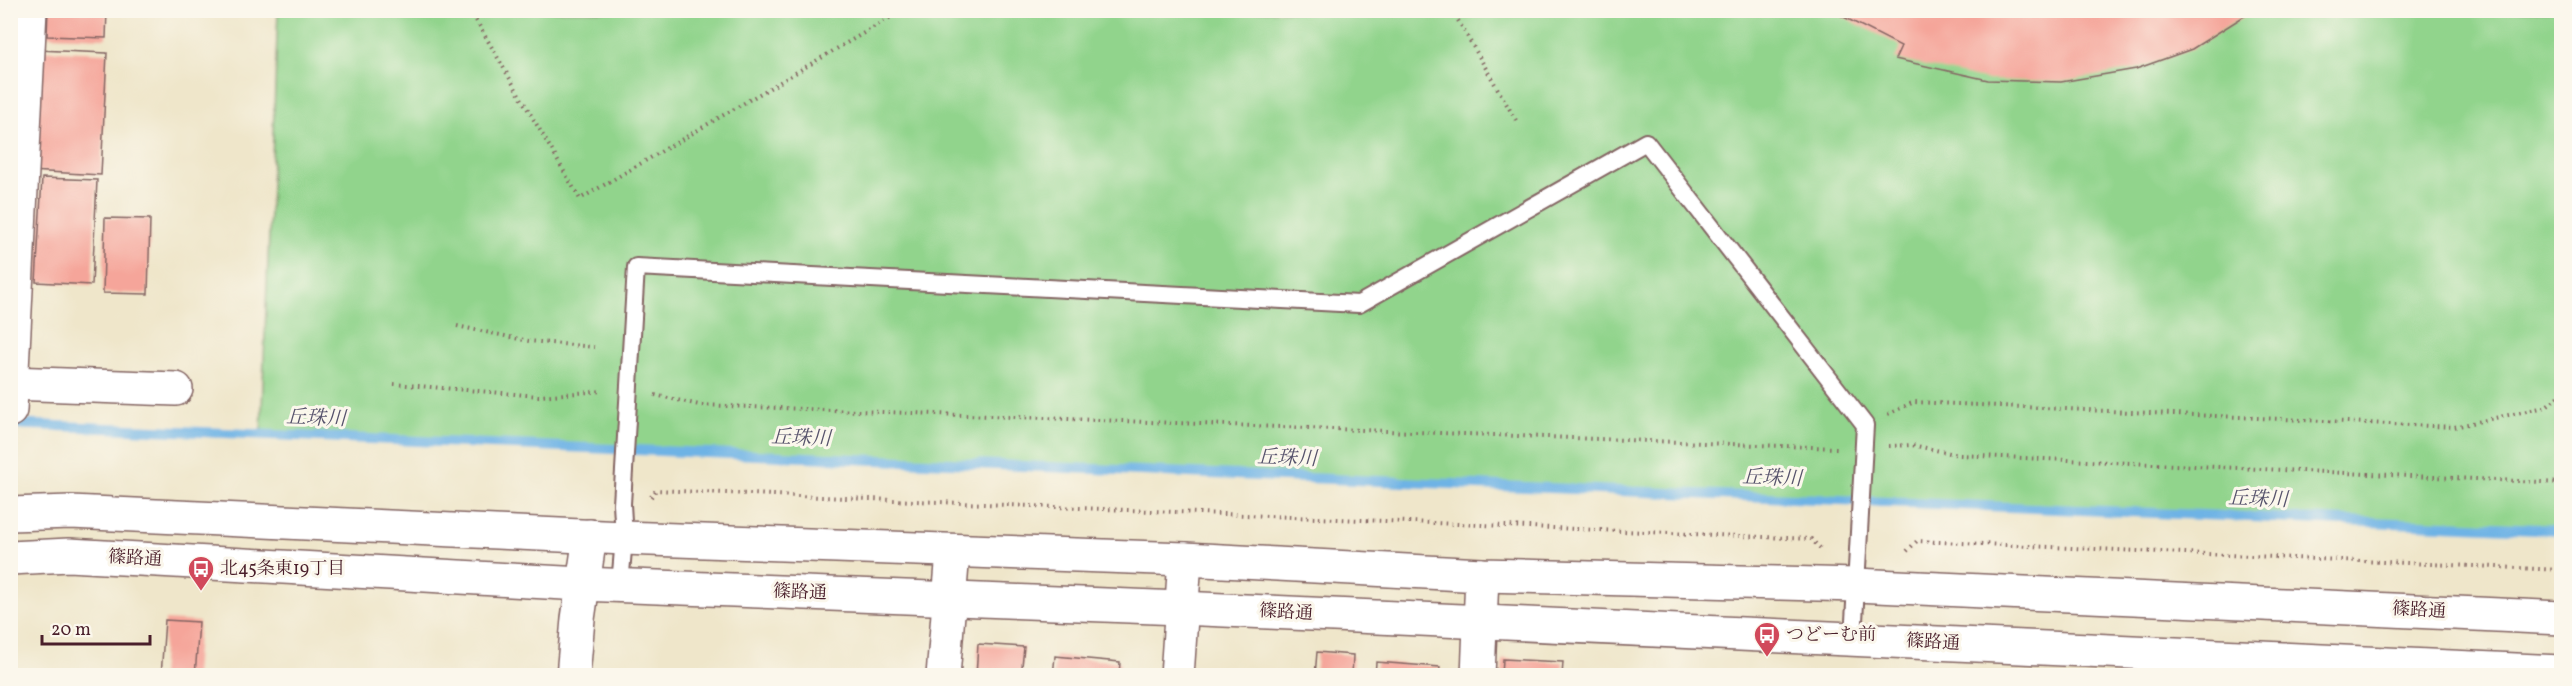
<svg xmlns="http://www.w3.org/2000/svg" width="2572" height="686" font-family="Vollkorn,'Noto Serif JP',serif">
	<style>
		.green { fill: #91d48c; stroke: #6e7a5c; stroke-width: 1.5 }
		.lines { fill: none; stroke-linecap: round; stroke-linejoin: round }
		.stream { stroke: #6eb3e5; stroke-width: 10 }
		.building { fill: #f5a59a }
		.service-casing { stroke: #846563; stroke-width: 20 }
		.minor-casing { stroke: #846563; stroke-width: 36 }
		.tertiary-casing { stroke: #846563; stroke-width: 36 }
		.path { stroke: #846563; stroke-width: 4; stroke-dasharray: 1.5 4.5; stroke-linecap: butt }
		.service { stroke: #fff; stroke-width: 16 }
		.minor { stroke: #fff; stroke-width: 33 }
		.tertiary { stroke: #fff; stroke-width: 33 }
		.labels { text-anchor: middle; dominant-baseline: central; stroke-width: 6; stroke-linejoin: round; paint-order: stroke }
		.street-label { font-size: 18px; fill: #4a1f2b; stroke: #fbf7ec }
		.poi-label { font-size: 18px; fill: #4a1f2b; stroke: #fbf7ec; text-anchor: start }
		.water-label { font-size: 20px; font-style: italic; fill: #57536c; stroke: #fbf7ec }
	</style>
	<rect width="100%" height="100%" fill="#fbf7ec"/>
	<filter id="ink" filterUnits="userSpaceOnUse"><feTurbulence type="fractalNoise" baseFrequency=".0167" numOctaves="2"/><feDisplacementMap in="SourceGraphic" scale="12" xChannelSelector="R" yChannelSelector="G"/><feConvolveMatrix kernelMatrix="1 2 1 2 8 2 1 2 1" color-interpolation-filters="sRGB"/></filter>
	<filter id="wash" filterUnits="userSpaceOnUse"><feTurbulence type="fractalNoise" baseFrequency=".008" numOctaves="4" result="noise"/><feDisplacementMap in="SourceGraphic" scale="24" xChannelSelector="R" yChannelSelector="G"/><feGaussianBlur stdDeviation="1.35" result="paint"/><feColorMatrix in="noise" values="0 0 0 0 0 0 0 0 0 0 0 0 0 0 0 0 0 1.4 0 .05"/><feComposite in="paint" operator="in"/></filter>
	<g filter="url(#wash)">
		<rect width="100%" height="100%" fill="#efe6ca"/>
		<polygon class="green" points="278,11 2561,11 2561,530 261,434"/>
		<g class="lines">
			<polyline class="stream" points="10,424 2562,530"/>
		</g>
		<g id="blocks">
			<g class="building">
				<polygon points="48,10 107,10 106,38 47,36"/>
				<polygon points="1830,10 2254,10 2192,49 2136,69 2061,82 1988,80 1895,59 1901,46"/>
				<polygon points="37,50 107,53 101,175 30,171"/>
				<polygon points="42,178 97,180 92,285 36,282"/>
				<polygon points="105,218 150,219 148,294 103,293"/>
				<polygon points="165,620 199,622 195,676 161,676"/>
				<polygon points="978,644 1024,647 1021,676 976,676"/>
				<polygon points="1317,652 1353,655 1352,676 1315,676"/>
				<polygon points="1055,656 1120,662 1119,676 1053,676"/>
				<polygon points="1503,659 1563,662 1562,676 1502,676"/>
				<polygon points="1376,662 1440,667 1439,676 1375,676"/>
			</g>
		</g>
	</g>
	<g filter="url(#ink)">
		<use href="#blocks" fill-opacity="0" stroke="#846563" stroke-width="1.5"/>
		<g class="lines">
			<g class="service-casing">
				<polyline id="service" points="620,585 624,538 622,504 636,267 1359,304 1646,142 1865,425 1853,639"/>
			</g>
			<g class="minor-casing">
				<g id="minor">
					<polyline points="10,383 176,389"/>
					<polyline points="10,410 30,10"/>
					<polyline points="573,676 578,619 590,536"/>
					<polyline points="943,676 953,552"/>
					<polyline points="1177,676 1185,559"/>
					<polyline points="1478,676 1482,575"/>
				</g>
			</g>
			<g class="tertiary-casing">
				<g id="tertiary">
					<polyline points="10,514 71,512 624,538 1185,559 1482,575 1856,585 2562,618"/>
					<polyline points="10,558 69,555 582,584 1180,608 2562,672"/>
				</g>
			</g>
			<g class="path">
				<polyline points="470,10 580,199 903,10"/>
				<polyline points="1452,10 1517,122"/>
				<polyline points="457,326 529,341 594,347"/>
				<polyline points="394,384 539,396 603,391"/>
				<polyline points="655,395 699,405 1837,448"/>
				<polyline points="1888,414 1914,402 2454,427 2545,407 2562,394"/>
				<polyline points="1889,446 1912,445 1959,455 2562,483"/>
				<polyline points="651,497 656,490 1811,539 1820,548"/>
				<polyline points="1907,551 1917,541 2562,570"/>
			</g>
			<use href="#service" class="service"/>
			<use href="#minor" class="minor"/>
			<use href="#tertiary" class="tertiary"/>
		</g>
	</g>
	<defs>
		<g id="bus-pin" transform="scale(1.35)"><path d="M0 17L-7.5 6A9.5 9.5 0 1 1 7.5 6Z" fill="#d1495b" stroke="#fbf7ec"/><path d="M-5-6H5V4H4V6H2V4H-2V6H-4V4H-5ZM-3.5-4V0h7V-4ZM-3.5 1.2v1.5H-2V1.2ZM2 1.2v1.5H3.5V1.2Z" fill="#fff"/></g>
	</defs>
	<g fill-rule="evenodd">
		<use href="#bus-pin" x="201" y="569"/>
		<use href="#bus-pin" x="1767" y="635"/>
	</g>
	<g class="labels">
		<g class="street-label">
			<text transform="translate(135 559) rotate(3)">篠路通</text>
			<text transform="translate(800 593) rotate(2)">篠路通</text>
			<text transform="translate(2419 611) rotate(3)">篠路通</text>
			<text transform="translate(1286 613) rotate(3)">篠路通</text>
			<text transform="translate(1933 643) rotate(3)">篠路通</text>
		</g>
		<g class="poi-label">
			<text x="220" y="569">北45条東19丁目</text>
			<text x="1786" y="635">つどーむ前</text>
		</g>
		<g class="water-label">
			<text transform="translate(316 419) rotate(2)">丘珠川</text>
			<text transform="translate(801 439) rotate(2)">丘珠川</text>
			<text transform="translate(1287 459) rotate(2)">丘珠川</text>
			<text transform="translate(1772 479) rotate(2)">丘珠川</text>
			<text transform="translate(2258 500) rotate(2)">丘珠川</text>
		</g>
	</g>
	<rect width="2572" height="686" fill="none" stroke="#fbf7ec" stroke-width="36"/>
	<path d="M42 635v9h108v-9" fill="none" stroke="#4a1f2b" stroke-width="3"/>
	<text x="51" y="635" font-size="18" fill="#4a1f2b" stroke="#fbf7ec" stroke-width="4.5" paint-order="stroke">20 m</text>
</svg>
